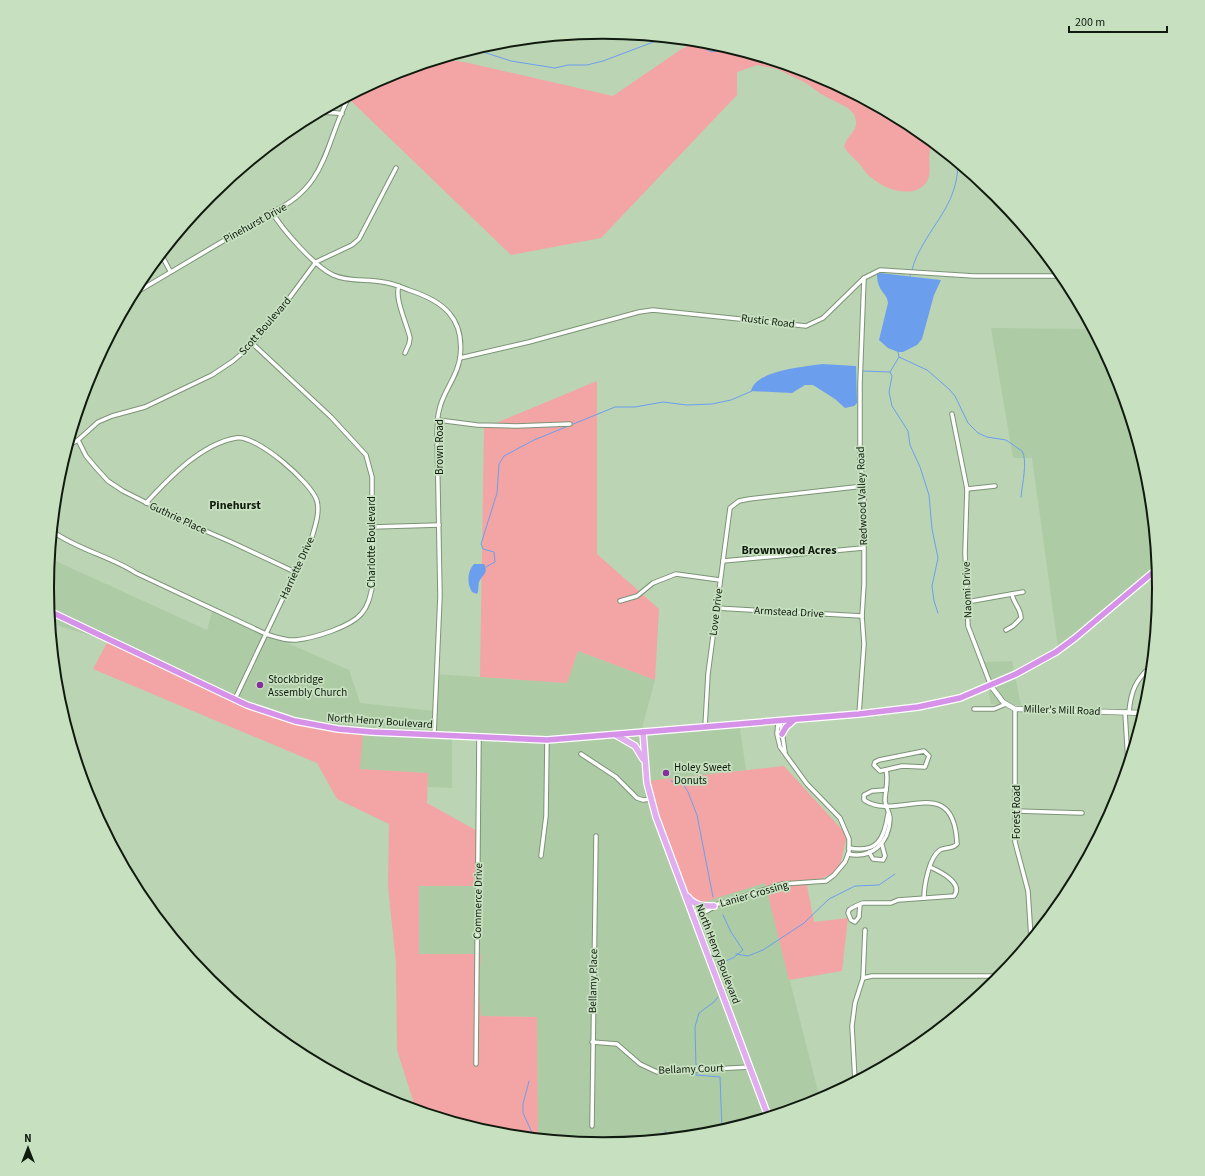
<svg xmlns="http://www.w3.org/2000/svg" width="1205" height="1176" font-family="'Source Sans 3',sans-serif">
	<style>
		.built { fill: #adcba5 }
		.green { fill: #f3a4a4 }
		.water { fill: #6b9fee }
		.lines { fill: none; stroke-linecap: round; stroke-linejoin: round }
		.stream { stroke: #6b9fee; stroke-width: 1 }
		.minor-casing { stroke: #7c9476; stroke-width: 5.5 }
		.tertiary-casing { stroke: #7c9476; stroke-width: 6 }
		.primary-casing { stroke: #fff; stroke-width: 8 }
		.trunk-casing { stroke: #fff; stroke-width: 8 }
		.minor { stroke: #fff; stroke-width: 3.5 }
		.tertiary { stroke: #fff; stroke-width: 4.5 }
		.primary { stroke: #e0adee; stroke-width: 5.5 }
		.trunk { stroke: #d692e8; stroke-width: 5.5 }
		.poi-dot { fill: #862f9c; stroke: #c7e1c0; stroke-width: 1.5 }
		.labels { text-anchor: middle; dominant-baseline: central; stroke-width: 3.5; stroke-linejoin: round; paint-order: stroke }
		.street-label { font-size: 11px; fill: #111a0e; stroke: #c7e1c0 }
		.poi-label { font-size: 11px; fill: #111a0e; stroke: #c7e1c0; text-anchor: start }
		.neighbourhood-label { font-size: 12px; font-weight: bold; fill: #111a0e; stroke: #c7e1c0 }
		.rim { fill: none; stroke: #111a0e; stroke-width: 2 }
	</style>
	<rect width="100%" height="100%" fill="#bbd4b4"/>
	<g class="built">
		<polygon points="991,328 1092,329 1116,375 1148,480 1157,570 1059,654 1032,458 1013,458"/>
		<polygon points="49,558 207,630 213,609 264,633 349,670 360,703 434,711 435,674 567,683 578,651 655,680 641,732 739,723 746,770 648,781 765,883 820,1099 711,1133 602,1144 538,1138 537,1017 481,1016 479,990 481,954 419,954 419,886 477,886 479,738 452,738 452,788 428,787 428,773 360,769 278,716 108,641 50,623 47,588"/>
		<polygon points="1012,661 1021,705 991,704 983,662"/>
	</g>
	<g class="green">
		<path d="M689 41 711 43 815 74 912 126 933 143C924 157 935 173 925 184 912 199 884 189 872 178 866 174 863 168 858 162 853 157 847 153 844 146 849 132 861 131 854 114L848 108 821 94 806 83 777 69 757 65 737 72V95L601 238 511 255 349 99 350 96 390 74 439 59 464 62 613 96 683 48H685Z"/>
		<polygon points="597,381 597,554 659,609 655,680 578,651 567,683 480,677 484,428"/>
		<polygon points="108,641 239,703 300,723 363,731 360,769 428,773 427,803 479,832 477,886 419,886 419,954 481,954 479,990 481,1016 537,1017 538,1138 494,1133 416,1110 397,1050 396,963 388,886 389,824 337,799 317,763 93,669"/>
		<polygon points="784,766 847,835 839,870 807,886 814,922 848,918 842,971 789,980 765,883 688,907 660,830 647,781"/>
	</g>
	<g class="water">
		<path d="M880 273 941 280 934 295 922 339 917 345 903 352H898L888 348 879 340 888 303C887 292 877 292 877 274Z"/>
		<path d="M822 364 856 366 857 403 854 406 845 408 835 399 813 385H805L792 393 751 391C756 370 804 367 822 364Z"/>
		<path d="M474 564H484C489 573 483 574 479 582 478 586 479 591 477 594L472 592C467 584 467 571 474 564Z"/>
	</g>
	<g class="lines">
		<g class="stream">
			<polyline points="689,41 712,52 730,48"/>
			<polyline points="474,49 511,61 555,68 568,65 587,65 603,61 664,38"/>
			<path d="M910 276C913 267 915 258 920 250 937 218 957 202 958 164"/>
			<path d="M899 357 927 370 949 389 955 396 968 423 978 433 987 437 1006 440 1022 451C1028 461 1022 484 1021 497"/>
			<polyline points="862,371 890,372 899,357 898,352"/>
			<polyline points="890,372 892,376 889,392 892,406 908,431 910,445 920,467 929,495 932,529 938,558 932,586 934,601 938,613"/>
			<polyline points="486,567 495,562 494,552 483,549 481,544 497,493 499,464 504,456 534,440 615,407 635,407 663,402 687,405 712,404 731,400 752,391"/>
			<polyline points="671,781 683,784 688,792 697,815 713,897"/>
			<polyline points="736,954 748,956 763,950 804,923 829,899 855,886 879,885 895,874"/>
			<polyline points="720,963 733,958 743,950 731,932 723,915"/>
			<polyline points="721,969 730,987 726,990"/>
			<polyline points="696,1067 695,1027 699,1013 714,1002 718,997"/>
			<polyline points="696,1072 696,1075 720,1077 722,1130"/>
			<polyline points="529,1081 523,1104 523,1113 534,1137"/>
			<polyline points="665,1131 667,1135 673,1137"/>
		</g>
		<g class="minor-casing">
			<g id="minor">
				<polyline points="319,112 337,113 342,114"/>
				<path d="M272 212C282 229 314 266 333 275 348 282 367 279 383 282 392 283 401 287 409 290 443 301 465 318 460 357 458 377 442 392 439 411 437 417 438 425 437 432L440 596 434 735"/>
				<polyline points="161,254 170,271"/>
				<path d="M399 286C394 298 407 324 410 338L409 344 405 353"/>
				<path d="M132 295 272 212C329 186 324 143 350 95"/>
				<polyline points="460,358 529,342 639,312 653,310 806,326 823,318 864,278 880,270 974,276 1062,276"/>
				<polyline points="952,414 967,489 965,553 968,626 991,686"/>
				<polyline points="438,420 477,425 516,426 570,424"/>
				<polyline points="78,440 86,456 97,469 108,481 123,491 185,522 231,542 295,572"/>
				<polyline points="67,446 78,440 98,422 112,416 145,407 212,375 233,361 253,344 279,312 316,262 352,245 359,239 396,168"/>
				<polyline points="967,489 995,486"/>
				<path d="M146 503C169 478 201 444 236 438 256 434 312 483 317 501 320 513 315 526 312 537L235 699"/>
				<polyline points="372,527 439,525"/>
				<path d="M52 531C78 550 110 556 136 573L266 634C276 637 286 641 296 640 314 638 351 627 362 613 368 606 370 597 372 588V477L366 455 331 417 253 344"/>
				<polyline points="723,561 863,548"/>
				<polyline points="620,601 637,596 653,583 676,574 720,580"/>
				<polyline points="967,602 1023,592"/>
				<polyline points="716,608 862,616"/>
				<path d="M1006 630 1013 626 1021 618C1021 608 1013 603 1012 594"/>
				<polyline points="974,709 994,709 1006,704"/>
				<polyline points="1015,709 1015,842 1028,891 1031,938"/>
				<polyline points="1125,712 1128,763"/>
				<path d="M1129 712C1131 691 1135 681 1151 666"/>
				<polyline points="859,714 864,644 862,616 864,584 864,486 860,462 860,384 864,278"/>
				<polyline points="778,722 781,726 785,752"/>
				<polyline points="705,727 708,674 730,508 739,501 749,499 864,486"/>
				<polygon points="924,751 929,756 925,767 902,766 880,771 874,765 875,762 879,760"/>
				<polyline points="581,754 616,777 637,798 643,800 651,799"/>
				<path d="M886 790 872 791 864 795V800C897 823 954 770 957 844 953 849 945 847 940 850 929 857 924 886 924 898"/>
				<polyline points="1015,811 1082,813"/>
				<path d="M849 848C877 853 884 840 888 814"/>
				<polyline points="869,852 873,859 883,860 885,856 882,845"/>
				<path d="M848 854C872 859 889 843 890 819 890 813 886 808 885 801 885 791 889 780 886 770"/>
				<polyline points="541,856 546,816 547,740"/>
				<path d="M860 904 859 917 855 922 851 920 848 913 849 910C854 906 857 905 863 903H891L898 900 954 896C964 883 939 871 930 867"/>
				<polyline points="712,906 782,884 826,881 834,875 845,862 849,852 849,839 840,818 807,784 780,747 777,734 778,722"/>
				<polyline points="692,912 706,908"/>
				<polyline points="693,915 705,912 714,907"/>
				<polyline points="863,978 872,976 1000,976"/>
				<polyline points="592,1042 617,1044 640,1064 657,1072 750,1067"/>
				<polyline points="476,1064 479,738"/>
				<polyline points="855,1081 852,1026 855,1003 863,978 865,930"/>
				<polyline points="592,1126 596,836"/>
			</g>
		</g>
		<g class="tertiary-casing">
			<polyline id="tertiary" points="991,686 1003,702 1015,709 1143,713"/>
		</g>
		<g class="primary-casing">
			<g id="primary">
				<polyline points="643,732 647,783 656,817 768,1116"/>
				<polyline points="616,735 635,746 643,759"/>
				<path d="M688 897C695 906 703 906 714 906"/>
			</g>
		</g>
		<g class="trunk-casing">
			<g id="trunk">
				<polyline points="49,611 247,705 295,721 338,729 372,732 547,740 859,714 918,707 960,698 1016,674 1056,652 1075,638 1157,569"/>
				<polyline points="782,734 786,727 793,721"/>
			</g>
		</g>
		<use href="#minor" class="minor"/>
		<use href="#tertiary" class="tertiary"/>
		<use href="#primary" class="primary"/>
		<use href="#trunk" class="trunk"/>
	</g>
	<g class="poi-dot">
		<circle cx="260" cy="685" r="4"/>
		<circle cx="666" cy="773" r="4"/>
	</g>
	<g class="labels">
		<g class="street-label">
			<text transform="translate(255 223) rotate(-29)">Pinehurst Drive</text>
			<text transform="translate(768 321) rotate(7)">Rustic Road</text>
			<text transform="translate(265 326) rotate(-49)">Scott Boulevard</text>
			<text transform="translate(439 447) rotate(-90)">Brown Road</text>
			<text transform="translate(862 496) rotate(-92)">Redwood Valley Road</text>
			<text transform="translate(178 518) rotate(25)">Guthrie Place</text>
			<text transform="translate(371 542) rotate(-90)">Charlotte Boulevard</text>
			<text transform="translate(297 568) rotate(-65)">Harriette Drive</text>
			<text transform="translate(967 590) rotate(-92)">Naomi Drive</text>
			<text transform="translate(716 612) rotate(-83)">Love Drive</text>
			<text transform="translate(789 612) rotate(3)">Armstead Drive</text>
			<text transform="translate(1062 710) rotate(2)">Miller's Mill Road</text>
			<text transform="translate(380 721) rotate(4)">North Henry Boulevard</text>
			<text transform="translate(1016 812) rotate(-90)">Forest Road</text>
			<text transform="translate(754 894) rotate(-16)">Lanier Crossing</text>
			<text transform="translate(478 901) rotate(-89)">Commerce Drive</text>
			<text transform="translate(718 954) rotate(69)">North Henry Boulevard</text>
			<text transform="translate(593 981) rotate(-89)">Bellamy Place</text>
			<text transform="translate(691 1069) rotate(-2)">Bellamy Court</text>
		</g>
		<g class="poi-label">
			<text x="268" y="679">Stockbridge<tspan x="268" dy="13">Assembly Church</tspan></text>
			<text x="674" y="767">Holey Sweet<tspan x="674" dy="13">Donuts</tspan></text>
		</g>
		<g class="neighbourhood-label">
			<text x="235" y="505">Pinehurst</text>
			<text x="789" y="550">Brownwood Acres</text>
		</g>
	</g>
	<path d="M0 0H1205V1176H0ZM54 588a549 549 0 1 1 1098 0a549 549 0 1 1-1098 0Z" fill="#c7e1c0" fill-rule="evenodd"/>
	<path class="rim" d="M54 588a549 549 0 1 1 1098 0a549 549 0 1 1-1098 0Z"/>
	<g transform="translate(28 1148)" stroke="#c7e1c0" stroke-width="3" paint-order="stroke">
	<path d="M0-3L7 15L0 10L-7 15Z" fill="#111a0e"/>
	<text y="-6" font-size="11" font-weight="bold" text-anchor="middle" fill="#111a0e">N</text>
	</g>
	<path d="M1069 26v6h98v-6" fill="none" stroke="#111a0e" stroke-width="2"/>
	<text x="1075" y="26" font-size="12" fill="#111a0e" stroke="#c7e1c0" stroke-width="3" paint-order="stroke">200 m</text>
</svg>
